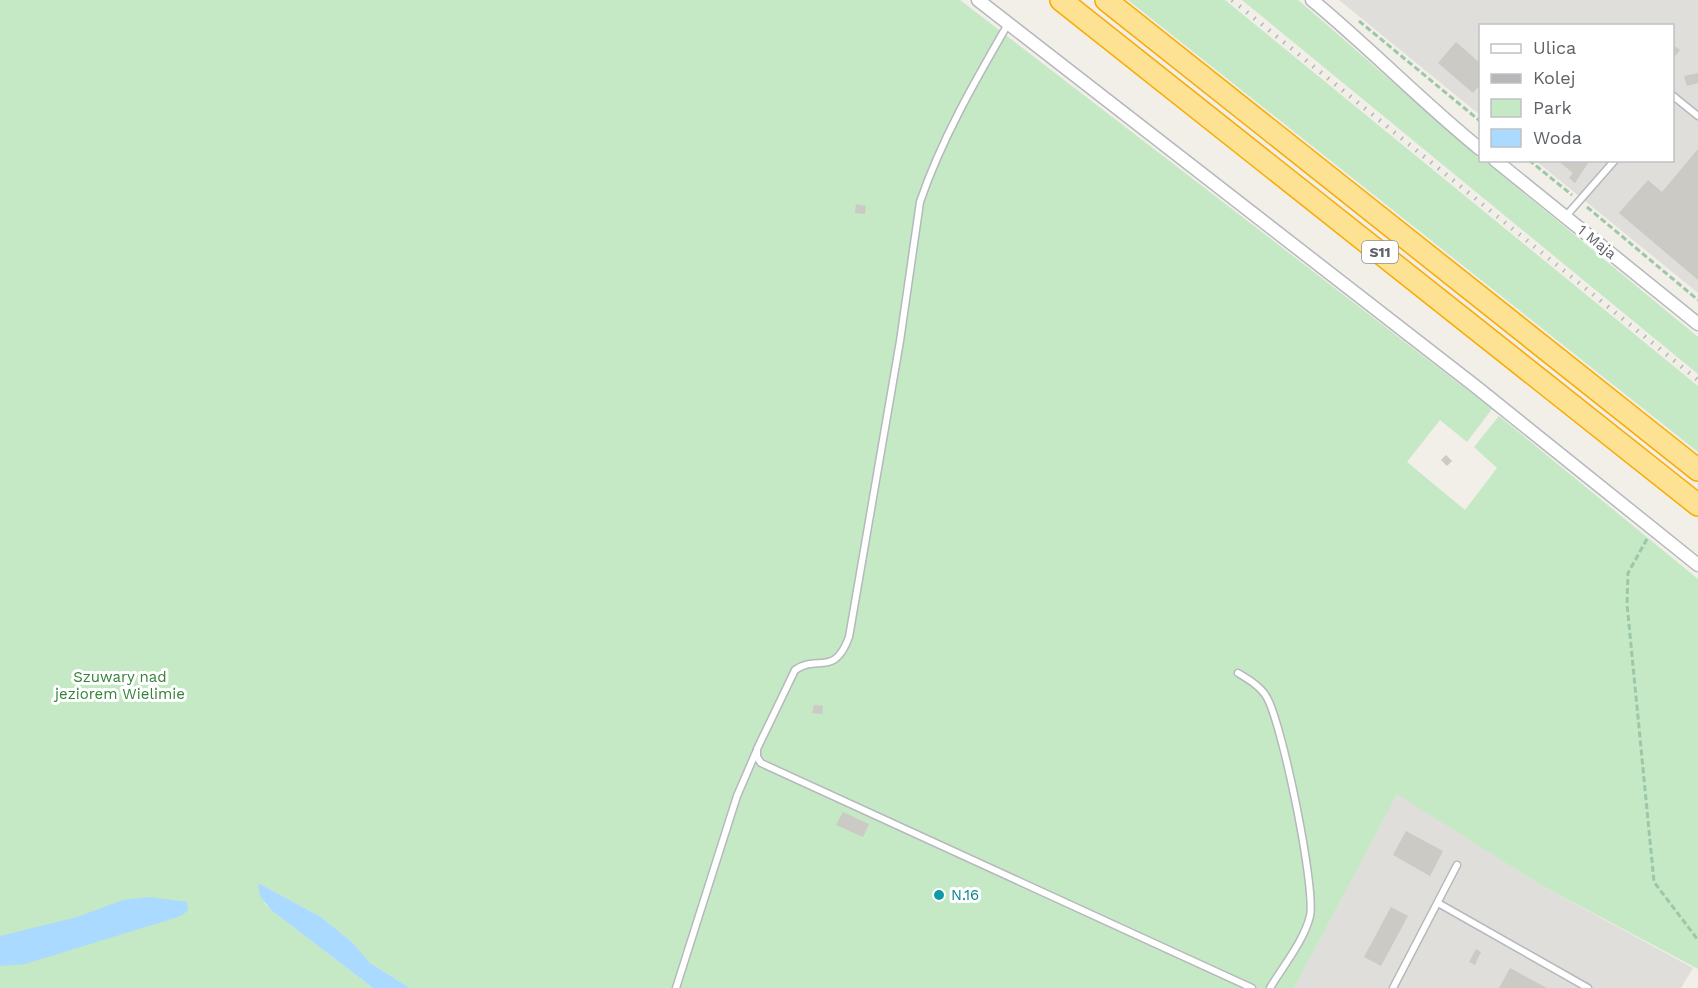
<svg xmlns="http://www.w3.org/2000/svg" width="1698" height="988" font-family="'Work Sans',sans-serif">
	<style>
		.industrial { fill: #e0deda }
		.green { fill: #c5e8c5 }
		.water { fill: #aadaff }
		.building { fill: #cccac5 }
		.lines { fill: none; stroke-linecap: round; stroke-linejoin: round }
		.lane-casing { stroke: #b5b8bc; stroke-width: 9 }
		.street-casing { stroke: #b5b8bc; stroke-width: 15 }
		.highway-casing { stroke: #f9ab00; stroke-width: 24 }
		.path { stroke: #9cc7a9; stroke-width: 3; stroke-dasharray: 6 3; stroke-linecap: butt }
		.lane { stroke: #fff; stroke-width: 6 }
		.street { stroke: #fff; stroke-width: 12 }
		.highway { stroke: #fde293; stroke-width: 21 }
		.rail { stroke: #b6b7b8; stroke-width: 4.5; stroke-dasharray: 1.5 8; stroke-linecap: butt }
		.culture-dot { fill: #0f9aa8; stroke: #fff; stroke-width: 2 }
		.labels { text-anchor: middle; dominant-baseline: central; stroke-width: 6; stroke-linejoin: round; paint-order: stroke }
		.shield { fill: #fff; stroke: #8f9295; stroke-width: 1.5 }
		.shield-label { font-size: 14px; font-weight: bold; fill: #5f6368 }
		.street-label { font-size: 15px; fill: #5f6368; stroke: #fff }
		.park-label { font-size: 15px; fill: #348238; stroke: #fff }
		.culture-label { font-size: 15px; fill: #0d838f; stroke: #fff; text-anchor: start }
	</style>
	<rect width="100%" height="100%" fill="#f1efe8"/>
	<g class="industrial">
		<polygon points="1339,0 1698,0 1698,293 1536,161 1672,160 1672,26 1480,26 1480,115"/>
		<polygon points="1397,793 1539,884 1693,968 1681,988 1294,988"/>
	</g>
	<g class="green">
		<polygon points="0,0 960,0 1492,409 1467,442 1440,420 1407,462 1465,510 1497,468 1474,447 1499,416 1698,579 1698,969 1539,884 1397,794 1294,988 410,988 370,963 352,942 321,917 259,884 265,904 271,910 373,988 0,988"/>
		<polygon points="1128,0 1225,0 1698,386 1698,452"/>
		<path d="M1242 0H1298C1359 52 1418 106 1480 157V160L1485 161 1698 337V374Z"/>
	</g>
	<g class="water">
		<polygon points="258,883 321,917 352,942 370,963 410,988 373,988 271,910 260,896"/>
		<polygon points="149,897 187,902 188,910 181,916 25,964 0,966 0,936 77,917 123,900"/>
	</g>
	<g class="building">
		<polygon points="1456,42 1480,63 1480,85 1473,93 1438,63"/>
		<polygon points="1672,44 1680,50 1672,60"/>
		<polygon points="1698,73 1698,83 1687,86 1684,76"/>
		<polygon points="1698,149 1698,280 1619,213 1648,180 1662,192"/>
		<polygon points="1557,160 1590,160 1575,183 1569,178 1573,173"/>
		<polygon points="856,204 866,206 865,214 855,213"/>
		<polygon points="1446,455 1452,461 1447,466 1441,460"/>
		<polygon points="814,705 823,706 822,714 812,713"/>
		<polygon points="843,812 869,824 863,837 836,825"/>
		<polygon points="1406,831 1443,851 1430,876 1393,855"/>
		<polygon points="1391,907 1408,916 1381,966 1364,957"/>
		<polygon points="1476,949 1481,952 1475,965 1469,962"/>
		<polygon points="1510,968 1547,988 1499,988"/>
	</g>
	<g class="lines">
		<g class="lane-casing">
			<g id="lane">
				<path d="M1008 24C975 81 941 140 920 202L900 341 849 637C834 678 817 654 795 670L757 749V757L761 763 1252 988"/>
				<polyline points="1672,95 1698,116"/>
				<polyline points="1566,216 1615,160"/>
				<path d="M1238 673C1248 679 1260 686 1266 696 1282 721 1316 889 1310 916 1304 941 1283 966 1270 988"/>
				<polyline points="1438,903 1588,988"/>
				<polyline points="676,988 737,796 756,752"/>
				<polyline points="1393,988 1457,865"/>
			</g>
		</g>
		<g class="street-casing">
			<g id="street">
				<polyline points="978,0 1475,386 1698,565"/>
				<path d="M1312 0C1370 48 1422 102 1480 149"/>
				<polyline points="1495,160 1698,324"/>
			</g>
		</g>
		<g class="highway-casing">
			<g id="highway">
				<polyline points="1061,0 1698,505"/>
				<polyline points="1106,0 1698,470"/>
			</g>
		</g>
		<g class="path">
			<polyline points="1359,21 1480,121"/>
			<polyline points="1529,160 1572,195"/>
			<polyline points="1587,207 1698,300"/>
			<polyline points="1647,539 1628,573 1627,604 1654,882 1698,940"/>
		</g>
		<use href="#lane" class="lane"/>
		<use href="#street" class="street"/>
		<use href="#highway" class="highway"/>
		<polyline class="rail" points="1232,0 1698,380"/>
	</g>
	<circle class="culture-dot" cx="939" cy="895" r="6"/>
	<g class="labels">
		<rect class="shield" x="1362" y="241" width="36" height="22" rx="4.5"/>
		<g class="shield-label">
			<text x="1380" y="252">S11</text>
		</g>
		<g class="street-label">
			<text transform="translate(1597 242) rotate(39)">1 Maja</text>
		</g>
		<g class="park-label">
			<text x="120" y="677">Szuwary nad<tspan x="120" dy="17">jeziorem Wielimie</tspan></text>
		</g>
		<g class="culture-label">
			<text x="951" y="895">N.16</text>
		</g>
	</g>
	<rect x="1479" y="24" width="195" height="138" fill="#ffffff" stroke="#bfc1c3" stroke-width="1.5"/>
	<rect x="1491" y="44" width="30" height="9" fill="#ffffff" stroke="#bfc1c3" stroke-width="1.5"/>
	<text x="1533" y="54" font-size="18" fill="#5f6368">Ulica</text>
	<rect x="1491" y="74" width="30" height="9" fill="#b6b7b8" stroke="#bfc1c3" stroke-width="1.5"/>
	<text x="1533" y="84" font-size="18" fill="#5f6368">Kolej</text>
	<rect x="1491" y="99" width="30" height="18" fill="#c5e8c5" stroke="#bfc1c3" stroke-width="1.5"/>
	<text x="1533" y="114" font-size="18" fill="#5f6368">Park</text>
	<rect x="1491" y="129" width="30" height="18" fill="#aadaff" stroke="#bfc1c3" stroke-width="1.5"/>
	<text x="1533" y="144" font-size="18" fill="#5f6368">Woda</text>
</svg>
